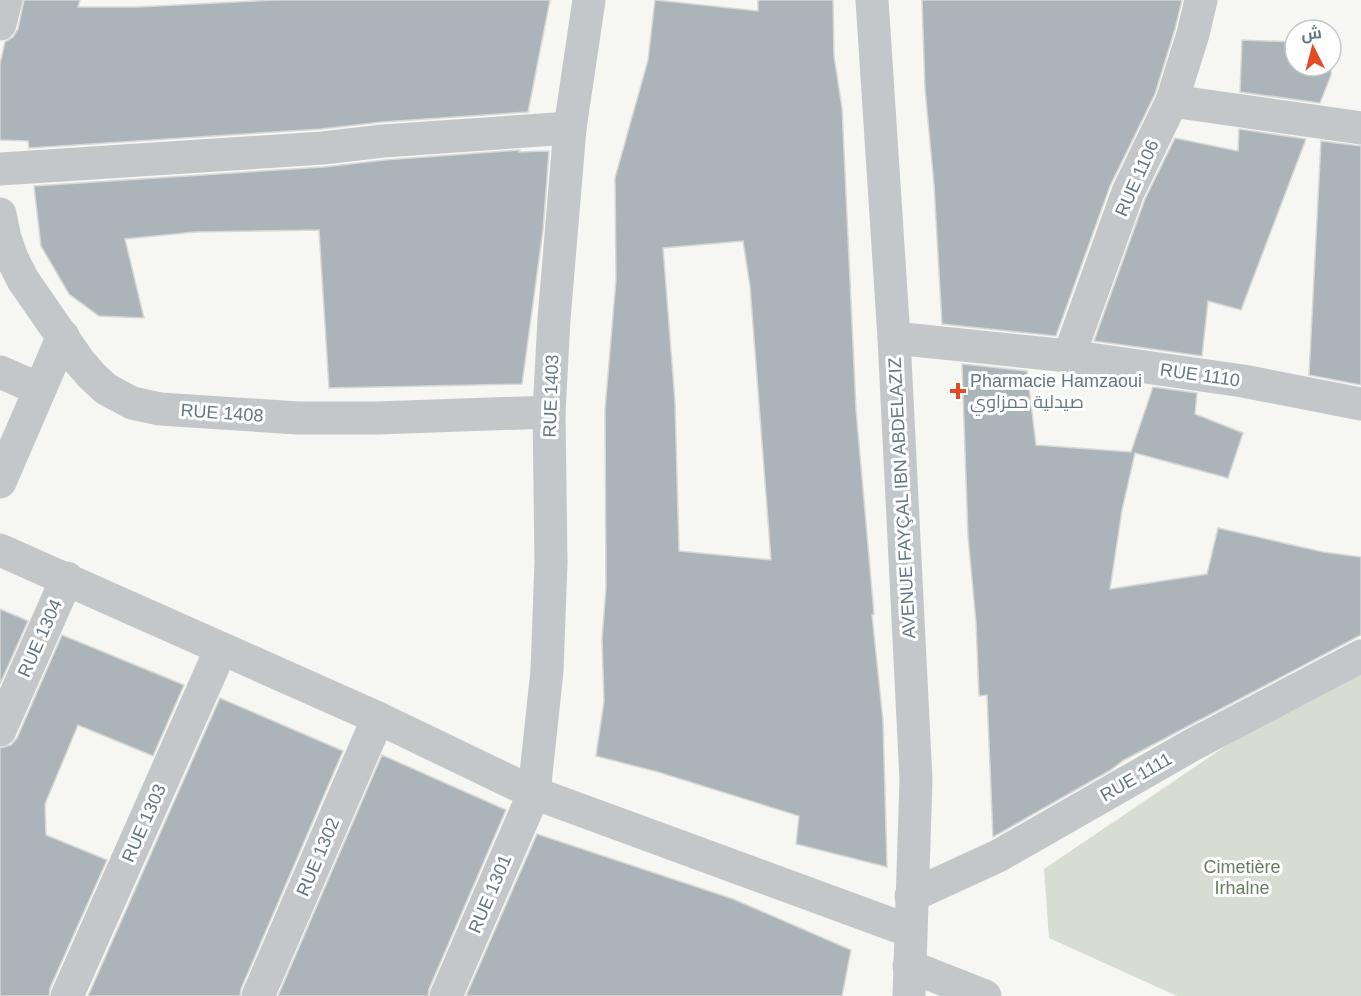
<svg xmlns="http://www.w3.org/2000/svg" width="1361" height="996" font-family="Arial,Cairo,sans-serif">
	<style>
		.green { fill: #d7ddd3 }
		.building { fill: #abb4b9; stroke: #d7d7d5; stroke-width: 1.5; fill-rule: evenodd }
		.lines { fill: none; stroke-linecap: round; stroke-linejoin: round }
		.minor { stroke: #c3c7ca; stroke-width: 33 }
		.poi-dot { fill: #e44b23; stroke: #fff; stroke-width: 2 }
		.labels { text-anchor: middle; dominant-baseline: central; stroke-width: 6; stroke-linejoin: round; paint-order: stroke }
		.street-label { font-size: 18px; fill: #647784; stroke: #fff }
		.poi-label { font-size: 18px; fill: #647784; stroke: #fff; text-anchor: start }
		.park-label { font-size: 18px; fill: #697b63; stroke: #fff }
	</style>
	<rect width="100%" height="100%" fill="#f6f6f2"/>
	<polygon class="green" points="1361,671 1361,996 1177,996 1049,938 1044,869 1316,685"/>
	<g class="building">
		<polygon points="24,0 80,0 78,7 138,7 276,0 550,0 528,112 382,122 321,129 29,148 28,141 0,140 0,64 5,42 13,37 18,29"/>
		<path d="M655 0 758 11V0H833L834 56 842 108 856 410 874 614 872 615 883 721 887 867 796 844 799 816 658 772 596 756 604 701 602 639 606 588 605 410 616 280 615 178 648 60ZM743 241 750 286 771 560 679 551 675 402 663 248Z"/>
		<polygon points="922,0 1182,0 1175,29 1155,94 1110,186 1056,336 942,324 934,184 925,89"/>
		<polygon points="1242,40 1295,42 1295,66 1331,66 1332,43 1331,75 1320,103 1240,92"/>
		<polygon points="1239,129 1306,139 1241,310 1208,301 1202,356 1094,341 1145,199 1175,138 1238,151"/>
		<polygon points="1321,141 1361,146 1361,385 1309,375"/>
		<polygon points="520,150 519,152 549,151 543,230 522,384 329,388 319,230 195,232 125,239 144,318 99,316 69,294 41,246 34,186 324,167 385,160"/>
		<polygon points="962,364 1027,371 1036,445 1131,452 1153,387 1197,393 1195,414 1243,433 1228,478 1135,453 1122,510 1110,589 1207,574 1218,528 1323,552 1361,557 1361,635 1124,760 1109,771 993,837 987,695 979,696 976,622 968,536"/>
		<polygon points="0,609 28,621 0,684"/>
		<polygon points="62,635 184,685 153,756 78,725 45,804 46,835 107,860 50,988 49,996 0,996 0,748 11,745 17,738"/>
		<polygon points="220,698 343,751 241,989 240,996 88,996"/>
		<polygon points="382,755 506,810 429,989 428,996 278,996"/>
		<polygon points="537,834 733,899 851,950 842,996 466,996"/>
	</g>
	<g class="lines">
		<g class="minor">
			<polyline points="872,0 894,338 916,780 909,996"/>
			<polyline points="0,24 6,0"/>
			<polyline points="1172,101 1361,128"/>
			<polyline points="0,169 323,148 383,141 570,128"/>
			<polyline points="0,214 5,238 12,258 23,280 79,361 91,375 106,389 132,403 160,409 298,418 377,418 549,412"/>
			<polyline points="894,338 1069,356 1243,381 1361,404"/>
			<polyline points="1069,356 1128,192 1172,101 1193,34 1201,0"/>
			<polyline points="0,372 39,389"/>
			<polyline points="0,482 63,336"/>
			<polyline points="0,550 378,718 534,793 910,931"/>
			<polyline points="0,730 67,578"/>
			<polyline points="911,896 998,856 1192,745 1361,656"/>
			<polyline points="909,966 985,996"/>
			<polyline points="67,996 221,649"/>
			<polyline points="258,996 378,718"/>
			<polyline points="446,996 534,793 547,671 551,562 549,412 554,319 570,128 589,0"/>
		</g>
	</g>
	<path class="poi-dot" d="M955 382h6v6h6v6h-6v6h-6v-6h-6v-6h6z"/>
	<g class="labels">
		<g class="street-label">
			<text transform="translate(1137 178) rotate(-66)">RUE 1106</text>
			<text transform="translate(1200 375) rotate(8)">RUE 1110</text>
			<text transform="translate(551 396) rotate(-88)">RUE 1403</text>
			<text transform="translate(222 413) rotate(4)">RUE 1408</text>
			<text transform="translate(902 498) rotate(-93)">AVENUE FAYÇAL IBN ABDELAZIZ</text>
			<text transform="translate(40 638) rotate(-66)">RUE 1304</text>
			<text transform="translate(1136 777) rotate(-30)">RUE 1111</text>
			<text transform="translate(144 823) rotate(-66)">RUE 1303</text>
			<text transform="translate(318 857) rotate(-67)">RUE 1302</text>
			<text transform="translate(490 894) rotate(-67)">RUE 1301</text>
		</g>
		<g class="poi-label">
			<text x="970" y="381">Pharmacie Hamzaoui<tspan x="970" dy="21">صيدلية حمزاوي</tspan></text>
		</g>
		<g class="park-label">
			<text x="1242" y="867">Cimetière<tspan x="1242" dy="21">Irhalne</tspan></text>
		</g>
	</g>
	<g transform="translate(1313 48) rotate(354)"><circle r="28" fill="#ffffff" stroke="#c1c9ce" stroke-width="1.5"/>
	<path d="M0-4.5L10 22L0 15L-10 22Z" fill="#e44b23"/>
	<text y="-9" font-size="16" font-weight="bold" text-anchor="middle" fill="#647784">ش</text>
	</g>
</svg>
